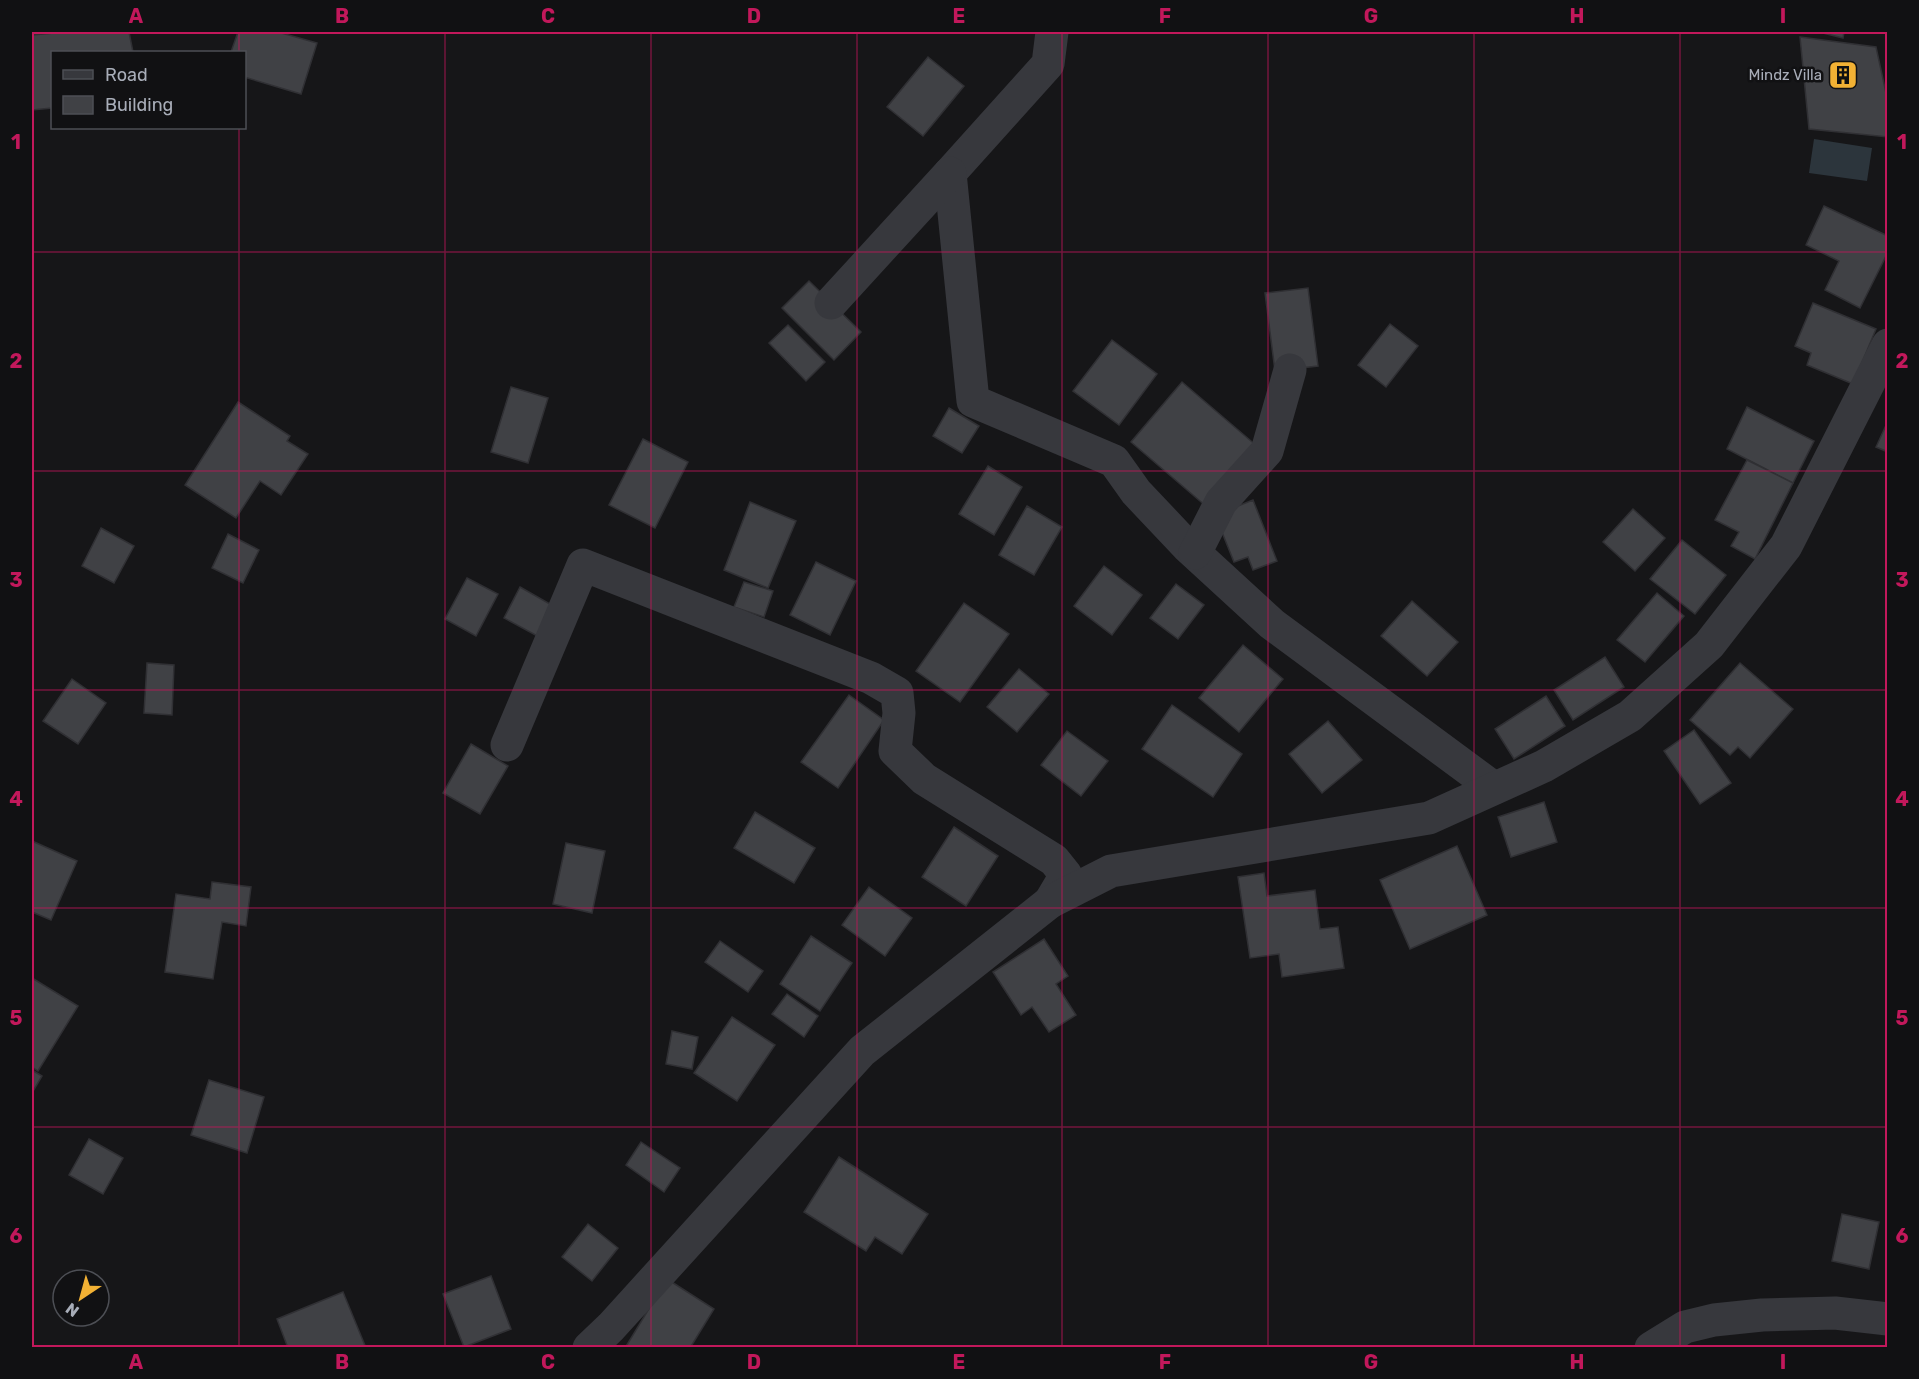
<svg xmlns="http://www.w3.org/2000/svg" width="1919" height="1379" font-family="Rubik,sans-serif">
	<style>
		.water { fill: #2c353c }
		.building { fill: #404145; stroke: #303034; stroke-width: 1.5 }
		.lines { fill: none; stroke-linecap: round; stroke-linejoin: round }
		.minor { stroke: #37383d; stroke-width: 33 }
		.grid { fill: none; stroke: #c2185b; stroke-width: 1.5; stroke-opacity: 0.55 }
		.labels { text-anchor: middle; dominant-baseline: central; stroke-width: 5; stroke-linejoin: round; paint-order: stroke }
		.poi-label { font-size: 15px; fill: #a8adb8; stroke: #111113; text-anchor: end }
		.neatline { fill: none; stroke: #c2185b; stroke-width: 2 }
		.grid-label { font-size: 20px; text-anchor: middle; font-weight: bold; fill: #c2185b }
	</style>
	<rect width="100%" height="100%" fill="#161618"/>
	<polygon class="water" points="1814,139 1872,148 1867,181 1809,173"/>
	<g class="building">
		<polygon points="66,32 129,32 133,52 52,52 52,108 32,110 32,35"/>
		<polygon points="238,32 278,32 317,43 301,94 244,77 244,52 231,52"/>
		<polygon points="1819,32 1844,32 1843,38"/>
		<polygon points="1800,37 1876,47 1888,102 1888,137 1809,129"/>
		<polygon points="928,57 964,86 923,136 887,107"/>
		<polygon points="1824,206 1888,236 1888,252 1860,308 1825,290 1839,261 1806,245"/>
		<polygon points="809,281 861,332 834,360 782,308"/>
		<polygon points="1308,288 1318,366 1275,371 1265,293"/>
		<polygon points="1813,303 1876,329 1853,384 1807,365 1811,353 1795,346"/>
		<polygon points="1390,324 1418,346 1386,387 1358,365"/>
		<polygon points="788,325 825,362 806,381 769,343"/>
		<polygon points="1112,340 1157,374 1119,425 1073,391"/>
		<polygon points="1182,382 1258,447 1207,507 1131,442"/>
		<polygon points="511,387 548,398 528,463 491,452"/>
		<polygon points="238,402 290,436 287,441 308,454 281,495 260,481 236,518 185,485"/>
		<polygon points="1747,407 1814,441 1793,483 1727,449"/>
		<polygon points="949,408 979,426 962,453 933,436"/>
		<polygon points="1888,421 1888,452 1876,447"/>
		<polygon points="643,439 688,462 655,528 609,505"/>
		<polygon points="1747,460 1793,483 1755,559 1731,546 1739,532 1715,520"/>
		<polygon points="988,466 1022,487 994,535 959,514"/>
		<polygon points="1253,500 1277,561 1253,570 1248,557 1234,562 1215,515"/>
		<polygon points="750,502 796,521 768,588 724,570"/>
		<polygon points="1027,506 1062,527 1034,575 999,555"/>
		<polygon points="1633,509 1665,538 1635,571 1603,542"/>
		<polygon points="101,528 134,546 114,583 82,566"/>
		<polygon points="228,534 259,550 243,583 212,568"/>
		<polygon points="1682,540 1726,575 1695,614 1650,579"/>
		<polygon points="816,562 856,581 830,635 790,615"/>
		<polygon points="1104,566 1142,595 1112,635 1074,606"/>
		<polygon points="467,578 498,594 476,636 445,619"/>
		<polygon points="744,582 773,591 764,617 734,607"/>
		<polygon points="1176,584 1204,605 1178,639 1150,618"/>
		<polygon points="520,587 557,608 541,638 504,618"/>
		<polygon points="1657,593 1684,616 1645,662 1617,640"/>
		<polygon points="1412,601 1458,642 1427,676 1381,636"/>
		<polygon points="964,603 1009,634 960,702 916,671"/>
		<polygon points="1243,645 1283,679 1239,732 1199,698"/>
		<polygon points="1605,657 1624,687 1573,720 1554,690"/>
		<polygon points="147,663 174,665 172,715 144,713"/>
		<polygon points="1740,663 1793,709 1750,758 1738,747 1730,755 1690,720"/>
		<polygon points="1019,669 1049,694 1017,732 987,707"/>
		<polygon points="72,679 106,703 78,744 43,721"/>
		<polygon points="849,695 884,720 838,788 801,762"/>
		<polygon points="1546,696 1565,726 1514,759 1495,729"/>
		<polygon points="1172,705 1242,754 1213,797 1142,749"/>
		<polygon points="1328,721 1362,760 1322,793 1289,754"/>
		<polygon points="1694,730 1731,783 1700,804 1664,751"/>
		<polygon points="1067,731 1108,761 1081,796 1041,765"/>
		<polygon points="471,744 508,766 480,814 443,793"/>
		<polygon points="1544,802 1557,842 1511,857 1498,817"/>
		<polygon points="755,812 815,848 794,883 734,848"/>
		<polygon points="954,827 998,856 966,906 922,877"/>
		<polygon points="32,841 77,861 51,920 32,912"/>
		<polygon points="566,843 605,851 592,913 553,904"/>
		<polygon points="1457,846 1487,915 1410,949 1380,880"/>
		<polygon points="1264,873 1267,896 1315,890 1320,929 1338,927 1344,968 1282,977 1279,954 1250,958 1238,877"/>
		<polygon points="212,882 251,887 246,926 222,922 213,979 165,972 176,894 210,899"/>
		<polygon points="869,887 912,918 885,956 842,925"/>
		<polygon points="811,936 852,963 820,1011 780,984"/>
		<polygon points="1044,939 1068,976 1056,984 1076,1015 1049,1032 1032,1007 1021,1015 993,972"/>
		<polygon points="720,941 763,971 748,992 705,962"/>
		<polygon points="32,978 78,1006 38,1071 32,1067"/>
		<polygon points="787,994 818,1016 804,1037 772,1014"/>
		<polygon points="732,1017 775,1045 737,1101 694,1073"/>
		<polygon points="672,1031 698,1037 692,1069 666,1064"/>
		<polygon points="32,1070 42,1076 32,1093"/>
		<polygon points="209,1080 264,1097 247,1153 191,1135"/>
		<polygon points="89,1139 123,1158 103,1194 69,1175"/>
		<polygon points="641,1142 680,1168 664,1192 626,1165"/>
		<polygon points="839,1157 928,1214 902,1254 875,1237 866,1251 804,1212"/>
		<polygon points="1842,1214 1879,1222 1869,1269 1832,1261"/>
		<polygon points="588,1224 618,1248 592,1281 562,1257"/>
		<polygon points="491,1276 511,1329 464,1347 443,1294"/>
		<polygon points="667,1279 714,1309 690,1348 625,1348"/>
		<polygon points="343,1292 366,1348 288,1348 277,1319"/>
	</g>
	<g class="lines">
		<g class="minor">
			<polyline points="1052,32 1048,64 950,173 973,401 1114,461 1136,492 1187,546 1272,624 1494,788"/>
			<polyline points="831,303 950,173"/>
			<polyline points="1195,553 1221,502 1267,451 1290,370"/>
			<polyline points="507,745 583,565 871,678 897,693 899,713 895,751 924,779 1054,860 1066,875 1050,902"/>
			<polyline points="589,1348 611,1327 862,1051 1050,902 1111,871 1429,818 1544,766 1630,716 1709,645 1786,546 1888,345"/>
			<polyline points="1651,1348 1685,1327 1714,1320 1762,1315 1835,1313 1888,1319"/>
		</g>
	</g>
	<path class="grid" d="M239 32V52M445 32V1348M651 32V1348M857 32V1348M1062 32V1348M1268 32V1348M1474 32V1348M1680 32V1348M239 128V1348M32 252H1888M32 471H1888M32 690H1888M32 908H1888M32 1127H1888"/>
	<defs>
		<g id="building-square" transform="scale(1.5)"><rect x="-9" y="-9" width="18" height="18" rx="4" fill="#f2b134" stroke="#111113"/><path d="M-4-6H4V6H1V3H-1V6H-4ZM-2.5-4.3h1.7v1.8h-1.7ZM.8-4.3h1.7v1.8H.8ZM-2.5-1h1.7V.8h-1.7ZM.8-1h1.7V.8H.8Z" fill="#111"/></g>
	</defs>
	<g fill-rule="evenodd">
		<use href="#building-square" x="1843" y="75"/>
	</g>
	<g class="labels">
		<g class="poi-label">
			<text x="1822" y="75">Mindz Villa</text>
		</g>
	</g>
	<rect width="1919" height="1379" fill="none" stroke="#111113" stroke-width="66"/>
	<rect x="51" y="51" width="195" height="78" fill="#111113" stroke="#4d4f55" stroke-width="1.5"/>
	<rect x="63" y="70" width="30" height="9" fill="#37383d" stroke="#4d4f55" stroke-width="1.5"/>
	<text x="105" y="81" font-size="18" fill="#a8adb8">Road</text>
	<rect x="63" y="96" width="30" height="18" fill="#404145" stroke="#4d4f55" stroke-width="1.5"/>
	<text x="105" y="111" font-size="18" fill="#a8adb8">Building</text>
	<g transform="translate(81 1298) rotate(216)"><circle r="28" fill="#111113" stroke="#4d4f55" stroke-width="1.5"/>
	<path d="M0-4.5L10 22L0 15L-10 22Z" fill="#f2b134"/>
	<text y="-9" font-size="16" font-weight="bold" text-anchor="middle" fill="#a8adb8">N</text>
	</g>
	<rect x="33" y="33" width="1853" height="1313" class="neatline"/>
	<g class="grid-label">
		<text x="136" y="23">A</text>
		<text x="342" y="23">B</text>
		<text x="548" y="23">C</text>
		<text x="754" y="23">D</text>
		<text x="959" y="23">E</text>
		<text x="1165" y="23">F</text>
		<text x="1371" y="23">G</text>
		<text x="1577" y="23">H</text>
		<text x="1783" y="23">I</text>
		<text x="16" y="149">1</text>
		<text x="1902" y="149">1</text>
		<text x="16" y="368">2</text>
		<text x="1902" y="368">2</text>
		<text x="16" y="587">3</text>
		<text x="1902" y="587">3</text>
		<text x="16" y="806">4</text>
		<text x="1902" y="806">4</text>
		<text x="16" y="1025">5</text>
		<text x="1902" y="1025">5</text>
		<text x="16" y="1243">6</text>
		<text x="1902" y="1243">6</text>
		<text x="136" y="1369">A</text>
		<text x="342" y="1369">B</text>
		<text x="548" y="1369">C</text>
		<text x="754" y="1369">D</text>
		<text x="959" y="1369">E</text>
		<text x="1165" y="1369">F</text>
		<text x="1371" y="1369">G</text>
		<text x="1577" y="1369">H</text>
		<text x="1783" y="1369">I</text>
	</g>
</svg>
